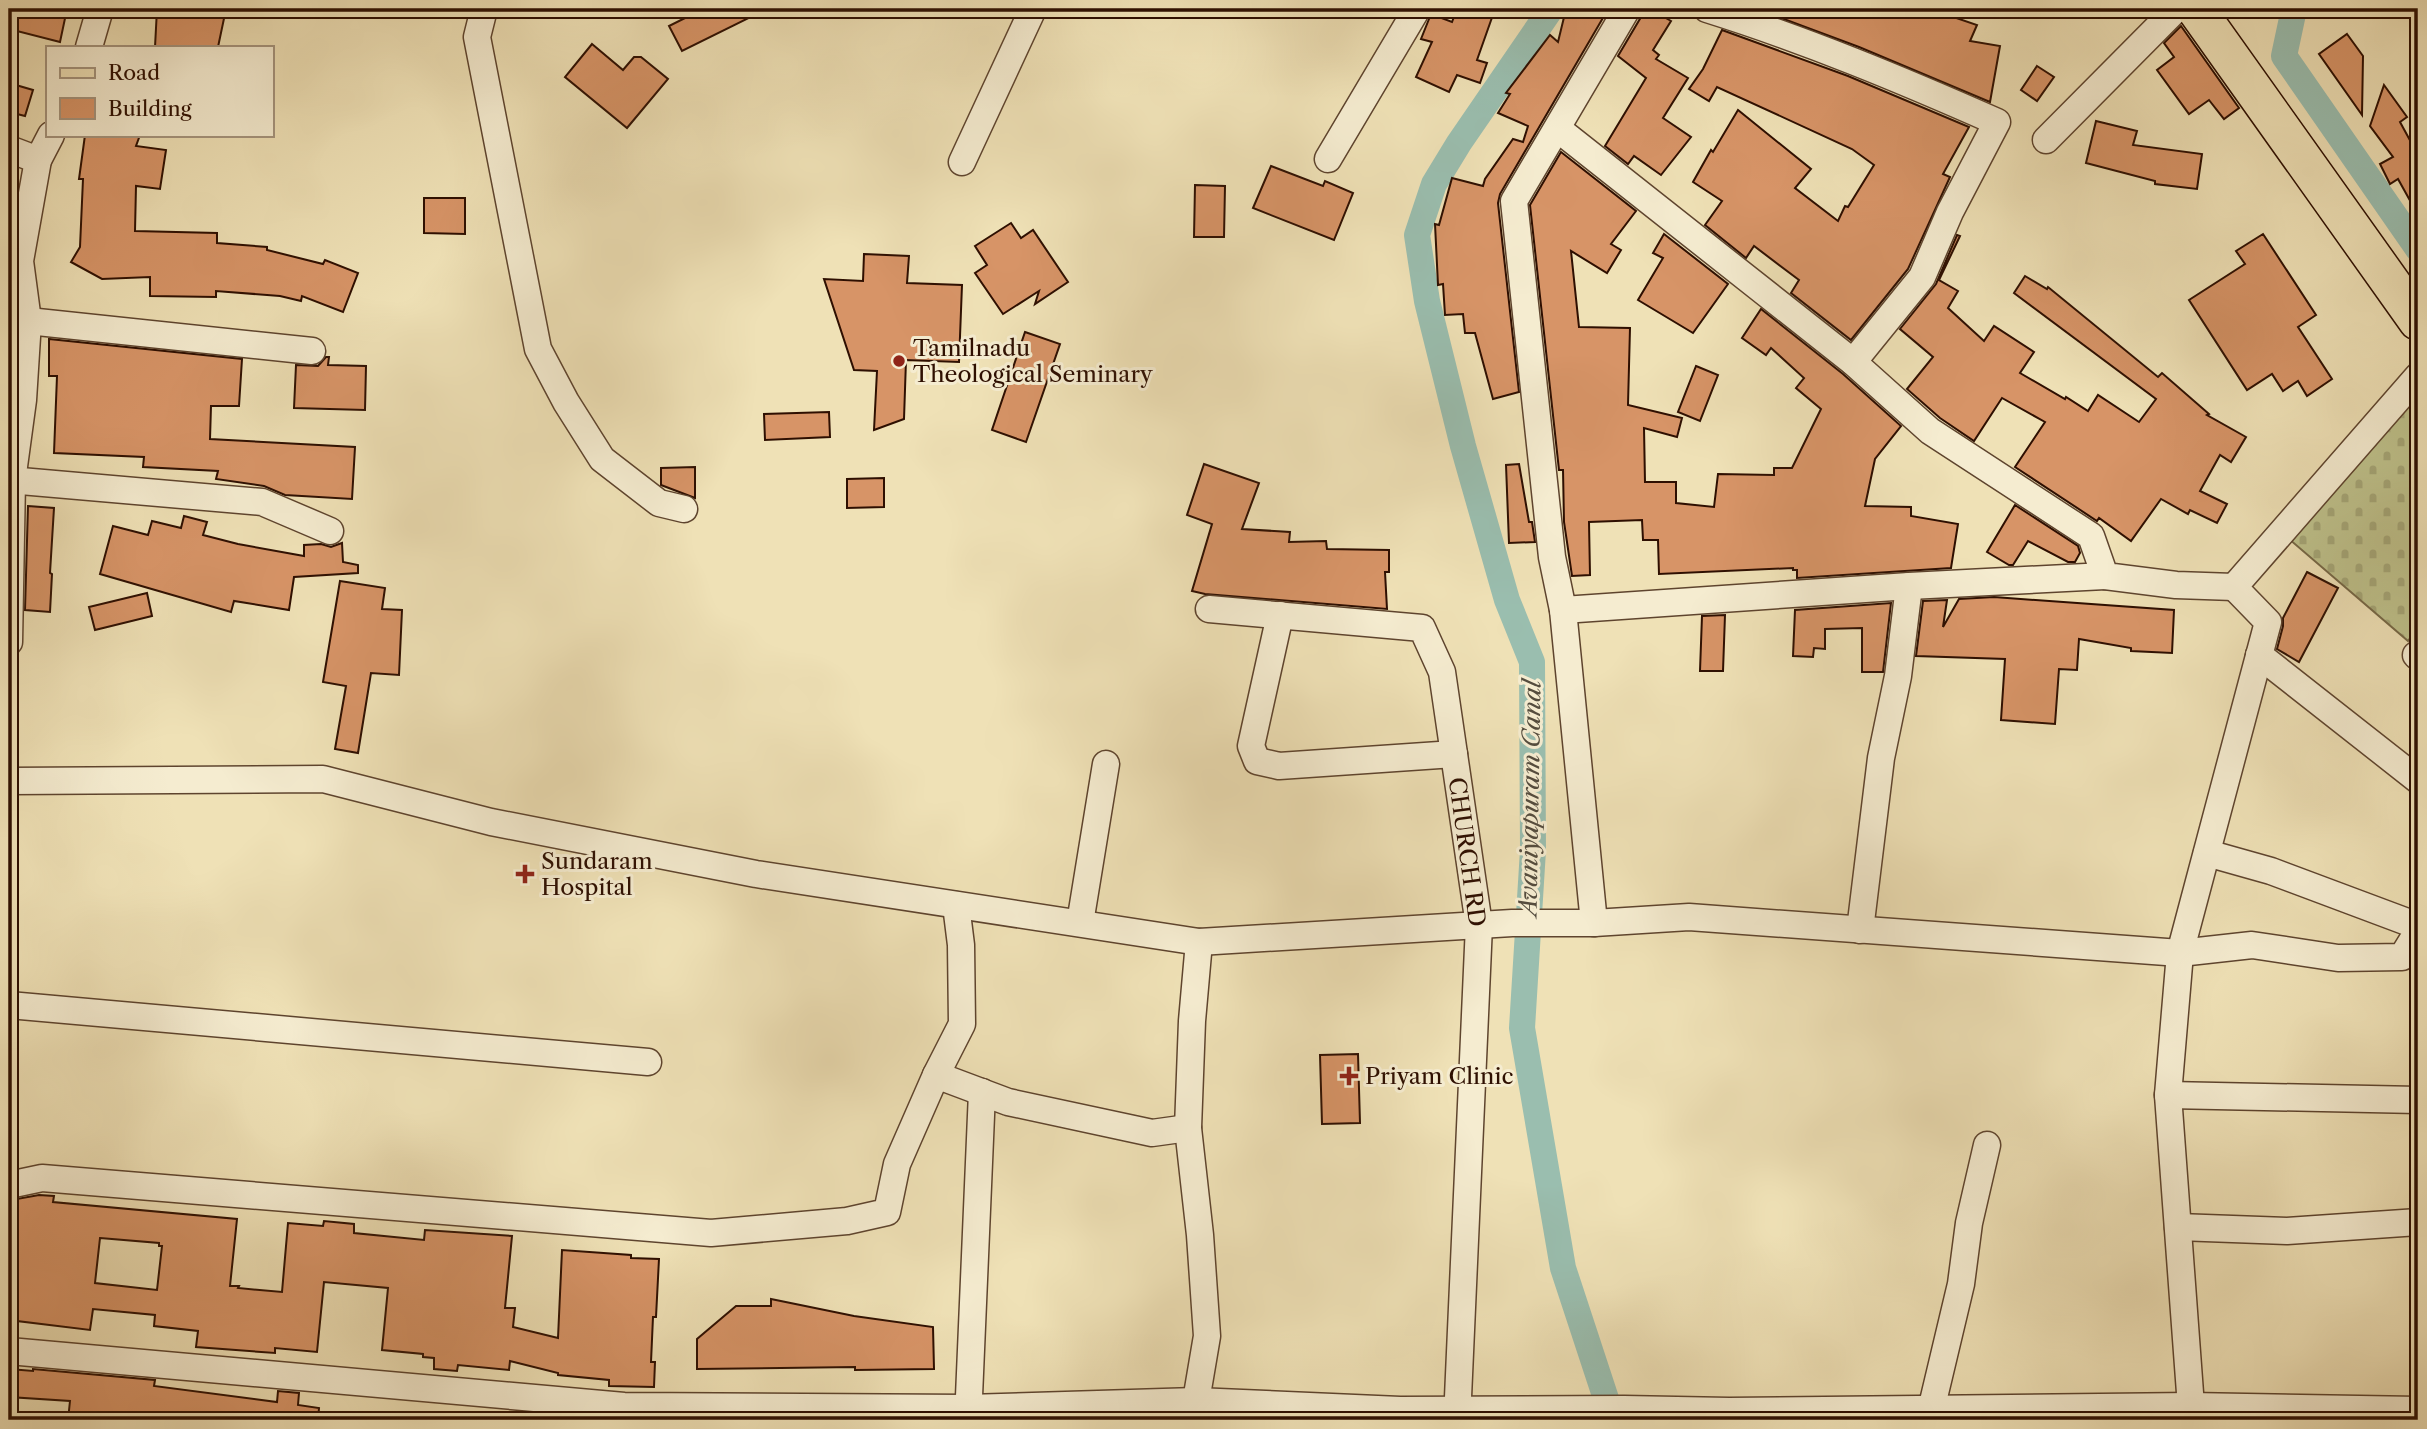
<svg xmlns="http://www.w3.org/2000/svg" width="2427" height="1429" font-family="'Libre Caslon Text',serif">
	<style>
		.cemetery { fill: url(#cemetery-stones); stroke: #766846; stroke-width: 2 }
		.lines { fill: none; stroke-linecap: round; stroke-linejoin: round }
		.canal { stroke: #9abeaf; stroke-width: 26 }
		.building { fill: #d79467; stroke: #2e0f01; stroke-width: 2; fill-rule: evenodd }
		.street-casing { stroke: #5e442e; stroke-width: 29 }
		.primary-casing { stroke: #2e0f01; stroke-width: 41 }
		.street { stroke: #f5ecd0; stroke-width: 26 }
		.primary { stroke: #efe1b6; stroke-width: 38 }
		.poi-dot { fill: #8f2418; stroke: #f5ecd0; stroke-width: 2.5 }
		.labels { text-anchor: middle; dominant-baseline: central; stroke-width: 6; stroke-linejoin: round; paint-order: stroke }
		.poi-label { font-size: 23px; fill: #2e0f01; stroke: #f5ecd0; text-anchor: start }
		.street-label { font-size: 23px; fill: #2e0f01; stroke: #f5ecd0 }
		.water-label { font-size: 24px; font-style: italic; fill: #544c3e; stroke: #f5ecd0 }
	</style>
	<defs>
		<pattern id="cemetery-stones" width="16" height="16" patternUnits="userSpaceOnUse" patternTransform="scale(1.75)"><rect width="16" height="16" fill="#bec18b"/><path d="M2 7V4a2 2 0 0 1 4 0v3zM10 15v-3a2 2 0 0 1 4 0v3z" fill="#a4a576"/></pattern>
	</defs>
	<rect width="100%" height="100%" fill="#efe1b6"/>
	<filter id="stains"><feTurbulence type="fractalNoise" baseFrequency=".00286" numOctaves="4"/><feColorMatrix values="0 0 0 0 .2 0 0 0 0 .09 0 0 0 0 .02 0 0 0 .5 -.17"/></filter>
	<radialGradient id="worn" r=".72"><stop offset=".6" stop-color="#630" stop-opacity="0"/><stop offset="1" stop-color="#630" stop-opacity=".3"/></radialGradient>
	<polygon class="cemetery" points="2414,390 2418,396 2418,627 2408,641 2289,539"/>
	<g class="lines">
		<g class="canal">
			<polyline points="1551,9 1459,143 1434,184 1417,235 1427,301 1463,446 1507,600 1532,662 1533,850 1522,1028 1563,1268 1613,1420"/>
			<polyline points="2294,9 2284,56 2418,249"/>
		</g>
	</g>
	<g class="building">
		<polygon points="9,9 67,9 60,42 9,29"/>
		<polygon points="157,9 226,9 218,47 155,47"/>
		<polygon points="703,9 767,9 682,51 669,26"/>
		<polygon points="1457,9 1495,9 1477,60 1487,63 1480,83 1457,75 1449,92 1416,77 1432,42 1421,39 1431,14 1452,22"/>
		<polygon points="1566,9 1602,9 1607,11 1500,194 1498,203 1519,392 1493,399 1475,333 1465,333 1463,314 1445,315 1443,284 1438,285 1435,224 1439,225 1452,178 1483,186 1485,179 1513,139 1523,142 1528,126 1498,113 1510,94 1506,93 1550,35 1558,42"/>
		<polygon points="1643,9 1650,9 1671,21 1653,50 1659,55 1656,59 1688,78 1663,118 1691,137 1661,175 1634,156 1628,164 1605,146 1646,78 1618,56 1641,17"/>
		<polygon points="1757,9 1930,9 1977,25 1970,41 2000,46 1990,102 1859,47"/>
		<polygon points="2181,26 2239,108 2224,119 2209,100 2189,114 2157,70 2174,57 2164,43"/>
		<polygon points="1722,30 1848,76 1969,127 1943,174 1950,177 1908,269 1851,340 1791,293 1799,280 1754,246 1746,258 1705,225 1722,201 1693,182 1711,150 1713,152 1738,110 1811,169 1795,188 1838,221 1845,206 1848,207 1874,165 1852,149 1717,87 1709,101 1689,89 1703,69"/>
		<polygon points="2347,34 2363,56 2362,115 2319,54"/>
		<polygon points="592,44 623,70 634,57 641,57 668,79 627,128 565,77"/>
		<polygon points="2037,66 2054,77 2037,101 2021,90"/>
		<polygon points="9,83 33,90 25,116 9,112"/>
		<polygon points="2384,85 2407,117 2400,122 2418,155 2418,215 2398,179 2390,184 2380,164 2393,157 2370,126"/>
		<polygon points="2096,121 2137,131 2133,145 2202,154 2197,189 2155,184 2155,181 2086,163"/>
		<polygon points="85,135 140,135 136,146 166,150 160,189 136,186 135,231 217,233 217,243 267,247 267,250 323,264 325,260 358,273 343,312 302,296 301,301 280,296 216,291 216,297 150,296 150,277 102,279 71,262 80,247 83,179 79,179"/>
		<polygon points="1561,152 1636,211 1611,244 1621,250 1607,273 1571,251 1579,327 1630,328 1628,405 1682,418 1677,437 1644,428 1645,482 1676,482 1676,503 1714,507 1718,474 1774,475 1774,468 1792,468 1821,409 1796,388 1804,378 1771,348 1766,355 1742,338 1761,309 1843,374 1901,426 1875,459 1865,506 1911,507 1911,516 1958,524 1951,568 1797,578 1797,570 1793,570 1793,568 1659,574 1658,540 1643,540 1642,520 1589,522 1590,575 1572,576 1564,522 1563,470 1559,470 1530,205"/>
		<polygon points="1271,166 1323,186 1325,181 1353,193 1334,240 1253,208"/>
		<polygon points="1195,185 1225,186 1224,237 1194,237"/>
		<polygon points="424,198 465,198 465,234 424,233"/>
		<polygon points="1011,223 1021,238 1033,230 1068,282 1035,304 1039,291 1003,314 975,273 987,265 975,246"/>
		<polygon points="1664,234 1728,284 1693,333 1638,300 1663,258 1653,253"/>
		<polygon points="2263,234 2316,315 2298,327 2332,379 2307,396 2298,381 2283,391 2272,374 2247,390 2189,300 2245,264 2236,251"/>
		<polygon points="1957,235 1960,236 1939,280 1958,291 1948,308 1984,341 1994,326 2034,352 2020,373 2065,399 2066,397 2088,411 2098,395 2139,422 2156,399 2014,293 2025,276 2047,289 2048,287 2158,377 2162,373 2209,414 2207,415 2246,437 2231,462 2220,455 2200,491 2227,504 2217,523 2190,510 2188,514 2161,499 2131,541 2099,518 2097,521 2015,467 2045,422 2002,398 1974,441 1940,418 1907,389 1933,357 1900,329 1936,284"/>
		<polygon points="864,254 909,256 907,283 962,285 959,362 906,360 904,419 874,430 877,371 854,370 824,279 863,281"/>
		<polygon points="1025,332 1060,344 1026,442 992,430"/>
		<polygon points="49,339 242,359 239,406 211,406 210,439 355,447 352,499 285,495 264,486 216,479 218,471 143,467 144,457 54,453 57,376 49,376"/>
		<polygon points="326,357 329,357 328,365 366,366 365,410 294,408 296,365 318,366"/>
		<polygon points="1696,366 1718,375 1700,421 1678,412"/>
		<polygon points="829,412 830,437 765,440 764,414"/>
		<polygon points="1204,464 1259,483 1242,529 1290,532 1289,542 1326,541 1327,549 1389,550 1389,572 1385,572 1387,609 1205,594 1192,591 1212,524 1187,515"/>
		<polygon points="1519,464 1529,522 1532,522 1535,542 1509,543 1506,465"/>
		<polygon points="695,467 695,498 661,485 661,468"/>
		<polygon points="884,478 884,507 847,508 847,479"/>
		<polygon points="2015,505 2078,546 2080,553 2075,562 2068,562 2028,541 2013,565 2009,565 1987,552"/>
		<polygon points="28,506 54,508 50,573 52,574 50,612 25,610"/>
		<polygon points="184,516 207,522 203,535 238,544 304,556 304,545 321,544 331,547 342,543 343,562 358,565 358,573 294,577 289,610 234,601 231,612 100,574 113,526 148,535 152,521 181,528"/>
		<polygon points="2307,572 2338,588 2299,662 2277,649 2283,626 2283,618"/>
		<polygon points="340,581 385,588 382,609 402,610 399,675 371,673 358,753 335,749 346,686 323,682"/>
		<polygon points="147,593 152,616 95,630 89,607"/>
		<polygon points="1994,597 2174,610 2172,653 2131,651 2131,648 2079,639 2077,670 2059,669 2055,724 2001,720 2005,659 1916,656 1923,601 1947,600 1943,627 1959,599"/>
		<polygon points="1891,603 1883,672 1862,672 1862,628 1825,629 1825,649 1814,648 1813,657 1793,656 1795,610"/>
		<polygon points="1725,615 1723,671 1700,671 1702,616"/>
		<polygon points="1358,1054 1360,1123 1322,1124 1320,1055"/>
		<path d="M39 1195 54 1196 53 1202 237 1219 230 1286H239L238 1288 282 1292 288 1223 323 1226 324 1221 354 1224V1233L424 1240 425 1230 512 1236 505 1308H515L513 1327 558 1338 562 1250 631 1255V1258L659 1259 656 1317H653L651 1362H655L654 1387 609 1386V1380L558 1375V1373L510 1361 509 1370 458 1365 457 1371 434 1369V1358L423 1357V1354L382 1350 388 1288 324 1282 317 1352 275 1348V1353L196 1347 198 1331 154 1326 155 1315 93 1309 90 1330 9 1320V1226L11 1200ZM100 1238 159 1243V1246H162L157 1290 95 1283Z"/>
		<polygon points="771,1299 854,1316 933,1327 934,1369 855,1370 855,1367 697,1369 697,1339 736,1306 771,1306"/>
		<polygon points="9,1369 33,1371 33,1369 155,1380 154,1386 277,1402 278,1391 299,1393 298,1405 319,1408 318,1420 68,1420 70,1401 9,1397"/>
	</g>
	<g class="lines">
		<g class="street-casing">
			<g id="street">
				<polyline points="484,9 477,37 538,349 566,402 602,459 659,503 684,509"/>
				<path d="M1707 9C1806 40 1902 80 1997 122L1950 212 1922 277 1853 362"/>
				<polyline points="89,47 100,9"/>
				<polyline points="1558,129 1853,362 1930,431 2091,536 2105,576 2176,585 2234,587"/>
				<polyline points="2046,140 2176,9"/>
				<polyline points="9,149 38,160"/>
				<polyline points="1328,159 1417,9"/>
				<polyline points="962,162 1033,9"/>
				<polyline points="28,321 312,351"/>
				<polyline points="9,480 262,502 330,531"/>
				<polyline points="1209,609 1422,628 1442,672 1479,925 1457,1420"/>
				<polyline points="1563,610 1909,586 2105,576"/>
				<polyline points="1280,615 1251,746 1257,761 1279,766 1454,754"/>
				<polyline points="9,642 12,481 23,400 28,321 20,261 38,160 51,135"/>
				<polyline points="2259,655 2418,780"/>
				<polyline points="2416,655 2418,657"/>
				<polyline points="9,781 323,779 491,822 756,874 1199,942 1512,923 1594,923 1689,917 2180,953 2252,945 2338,958 2402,957 2418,931"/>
				<polyline points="2207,853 2271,871 2418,926"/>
				<polyline points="1080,923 1106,764"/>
				<polyline points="1594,923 1563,610 1552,557 1514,201 1627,9"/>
				<polyline points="1860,930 1881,758 1898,676 1909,586"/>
				<polyline points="9,1005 648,1062"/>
				<polyline points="936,1075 1008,1102 1152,1133 1188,1128"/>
				<polyline points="2168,1095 2418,1100"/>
				<polyline points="9,1185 42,1178 711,1233 847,1221 887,1212 897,1164 936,1075 962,1024 961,945 956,905"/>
				<polyline points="2178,1227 2287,1231 2418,1222"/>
				<polyline points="9,1351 624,1406 968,1408 1196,1401 1400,1410 1624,1409 1729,1411 2191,1406 2418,1410"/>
				<polyline points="968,1420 982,1092"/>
				<polyline points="1196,1420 1196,1401 1207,1336 1200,1235 1188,1128 1192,1021 1199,942"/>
				<polyline points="1931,1420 1931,1410 1961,1284 1969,1223 1987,1145"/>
				<polyline points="2192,1420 2168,1095 2180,953 2268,622 2234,587 2418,376"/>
			</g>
		</g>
		<g class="primary-casing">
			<polyline id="primary" points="2196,9 2418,321"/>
		</g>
		<use href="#street" class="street"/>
		<use href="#primary" class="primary"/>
	</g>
	<g class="poi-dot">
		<circle cx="899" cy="361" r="7"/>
		<path d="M521.5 863.5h7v7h7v7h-7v7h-7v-7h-7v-7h7z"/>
		<path d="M1345.5 1065.5h7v7h7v7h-7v7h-7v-7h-7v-7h7z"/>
	</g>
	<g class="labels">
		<g class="poi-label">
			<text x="913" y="348">Tamilnadu<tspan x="913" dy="26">Theological Seminary</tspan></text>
			<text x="541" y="861">Sundaram<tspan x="541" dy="26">Hospital</tspan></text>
			<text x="1365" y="1076">Priyam Clinic</text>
		</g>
		<g class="street-label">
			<text transform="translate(1467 852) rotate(82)">CHURCH RD</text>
		</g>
		<g class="water-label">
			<text transform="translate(1530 798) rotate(-89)">Avaniyapuram Canal</text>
		</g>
	</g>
	<rect width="2427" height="1429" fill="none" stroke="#efe1b6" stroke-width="35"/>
	<rect x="10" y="10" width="2406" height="1408" fill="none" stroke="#2e0f01" stroke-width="3.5"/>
	<rect x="18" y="18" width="2392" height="1394" fill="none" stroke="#2e0f01" stroke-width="2"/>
	<rect x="46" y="46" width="228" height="91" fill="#f5ecd0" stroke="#a5947d" stroke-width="2"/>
	<rect x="60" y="68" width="35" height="10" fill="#efe1b6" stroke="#a5947d" stroke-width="2"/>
	<text x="108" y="80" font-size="21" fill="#2e0f01">Road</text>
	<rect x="60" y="98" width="35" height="21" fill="#d79467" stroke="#a5947d" stroke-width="2"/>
	<text x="108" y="116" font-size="21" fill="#2e0f01">Building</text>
	<rect width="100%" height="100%" filter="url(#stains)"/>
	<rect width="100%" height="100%" fill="url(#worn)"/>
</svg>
